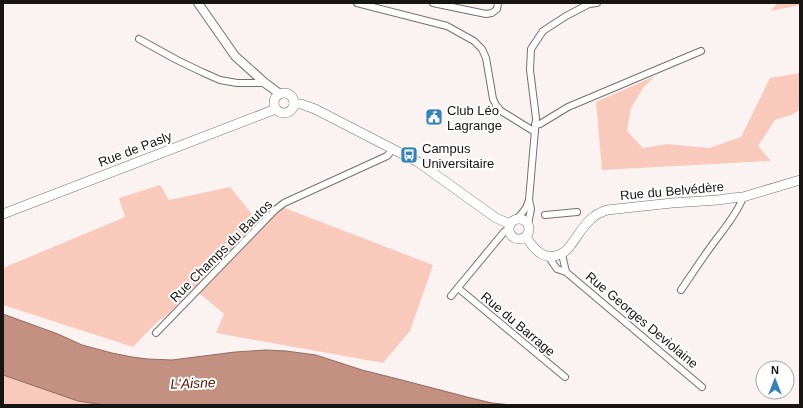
<svg xmlns="http://www.w3.org/2000/svg" width="803" height="408" font-family="Arial,sans-serif">
	<style>
		.green { fill: #f9c9bb }
		.water { fill: #c49082; stroke: #906b61 }
		.lines { fill: none; stroke-linecap: round; stroke-linejoin: round }
		.minor-casing { stroke: #75706e; stroke-width: 8 }
		.tertiary-casing { stroke: #75706e; stroke-width: 10 }
		.secondary-casing { stroke: #75706e; stroke-width: 10 }
		.minor { stroke: #fff; stroke-width: 6 }
		.tertiary { stroke: #fff; stroke-width: 8 }
		.secondary { stroke: #fff; stroke-width: 9 }
		.labels { text-anchor: middle; dominant-baseline: central; stroke-width: 4; stroke-linejoin: round; paint-order: stroke }
		.poi-label { font-size: 13px; fill: #171514; stroke: #fff; text-anchor: start }
		.street-label { font-size: 13px; fill: #171514; stroke: #fff }
		.water-label { font-size: 14px; font-style: italic; fill: #541503; stroke: #fff }
	</style>
	<rect width="100%" height="100%" fill="#faf3f2"/>
	<g class="green">
		<polygon points="777,3 800,3 800,5 771,11"/>
		<polygon points="800,73 800,110 791,115 775,120 758,146 771,161 602,170 596,102 655,76 643,88 631,108 627,131 643,148 667,144 709,148 741,137 770,78"/>
		<polygon points="160,185 169,200 230,187 259,223 168,314 157,322 133,347 3,305 3,268 125,217 119,198"/>
		<polygon points="282,207 433,265 410,331 383,363 216,333 224,314 199,293"/>
		<polygon points="3,375 78,401 105,405 3,405"/>
	</g>
	<polygon class="water" points="3,314 58,334 82,345 112,353 132,357 148,359 172,360 235,352 266,350 286,351 316,355 362,370 394,378 471,398 492,403 512,405 104,405 78,401 3,375"/>
	<g class="lines">
		<g class="minor-casing">
			<g id="minor">
				<polyline points="357,3 447,26 474,41 482,49 486,58 493,99 496,105 501,111 535,132"/>
				<polyline points="433,3 486,14 492,13 497,9 498,3"/>
				<polyline points="139,39 177,60 202,72 220,80 237,83 265,83"/>
				<polyline points="535,125 540,124 568,107 701,51"/>
				<polyline points="545,215 577,212"/>
				<polyline points="518,218 526,208 529,200"/>
				<polyline points="528,224 531,209 529,200 536,118 530,70 531,49 543,31 566,16 589,4 597,3"/>
				<polyline points="562,254 566,272"/>
				<polyline points="548,256 557,269 566,272 702,387"/>
				<polyline points="458,288 565,377"/>
				<path d="M681 290C692 274 703 257 715 241 724 229 739 211 743 197"/>
				<polyline points="451,296 504,232 509,228"/>
				<polyline points="156,333 275,210 284,203 387,156 393,149"/>
			</g>
		</g>
		<g class="tertiary-casing">
			<polyline id="tertiary" points="198,3 235,56 265,83 280,94"/>
		</g>
		<g class="secondary-casing">
			<g id="secondary">
				<circle cx="284" cy="103" r="10"/>
				<polyline points="294,104 301,104 315,109 418,162 496,218 510,224"/>
				<polyline points="3,214 276,109"/>
				<circle cx="519" cy="229" r="10"/>
				<path d="M526 237C530 243 534 249 540 253 550 260 564 255 570 246 577 237 583 226 591 219 596 214 601 212 607 210L672 203 718 200 732 198 743 197 800 180"/>
			</g>
		</g>
		<use href="#minor" class="minor"/>
		<use href="#tertiary" class="tertiary"/>
		<use href="#secondary" class="secondary"/>
	</g>
	<defs>
		<g id="civic-square" transform="scale(0.9)"><rect x="-9" y="-9" width="18" height="18" rx="4" fill="#3883b6" stroke="#fff"/><path d="M-.6-6.5H3V-4.5H.6V-3L4-1V1h2V6H-6V1h2V-1L-.6-3ZM-1.2 2.5V6h2.4V2.5Z" fill="#fff"/></g>
		<g id="bus-square" transform="scale(0.9)"><rect x="-9" y="-9" width="18" height="18" rx="4" fill="#3883b6" stroke="#fff"/><path d="M-5-6H5V4H4V6H2V4H-2V6H-4V4H-5ZM-3.5-4V0h7V-4ZM-3.5 1.2v1.5H-2V1.2ZM2 1.2v1.5H3.5V1.2Z" fill="#fff"/></g>
	</defs>
	<g fill-rule="evenodd">
		<use href="#civic-square" x="434" y="117"/>
		<use href="#bus-square" x="409" y="155"/>
	</g>
	<g class="labels">
		<g class="poi-label">
			<text x="447" y="110">Club Léo<tspan x="447" dy="15">Lagrange</tspan></text>
			<text x="422" y="148">Campus<tspan x="422" dy="15">Universitaire</tspan></text>
		</g>
		<g class="street-label">
			<text transform="translate(135 149) rotate(-21)">Rue de Pasly</text>
			<text transform="translate(672 191) rotate(-5)">Rue du Belvédère</text>
			<text transform="translate(221 251) rotate(-45)">Rue Champs du Bautos</text>
			<text transform="translate(642 320) rotate(40)">Rue Georges Deviolaine</text>
			<text transform="translate(518 324) rotate(40)">Rue du Barrage</text>
		</g>
		<g class="water-label">
			<text transform="translate(193 383) rotate(-2)">L'Aisne</text>
		</g>
	</g>
	<rect width="803" height="408" fill="none" stroke="#171514" stroke-width="8"/>
	<g transform="translate(775 380)"><circle r="19" fill="#ffffff" stroke="#a2a1a1"/>
	<path d="M0-3L7 15L0 10L-7 15Z" fill="#3883b6"/>
	<text y="-6" font-size="11" font-weight="bold" text-anchor="middle" fill="#171514">N</text>
	</g>
</svg>
